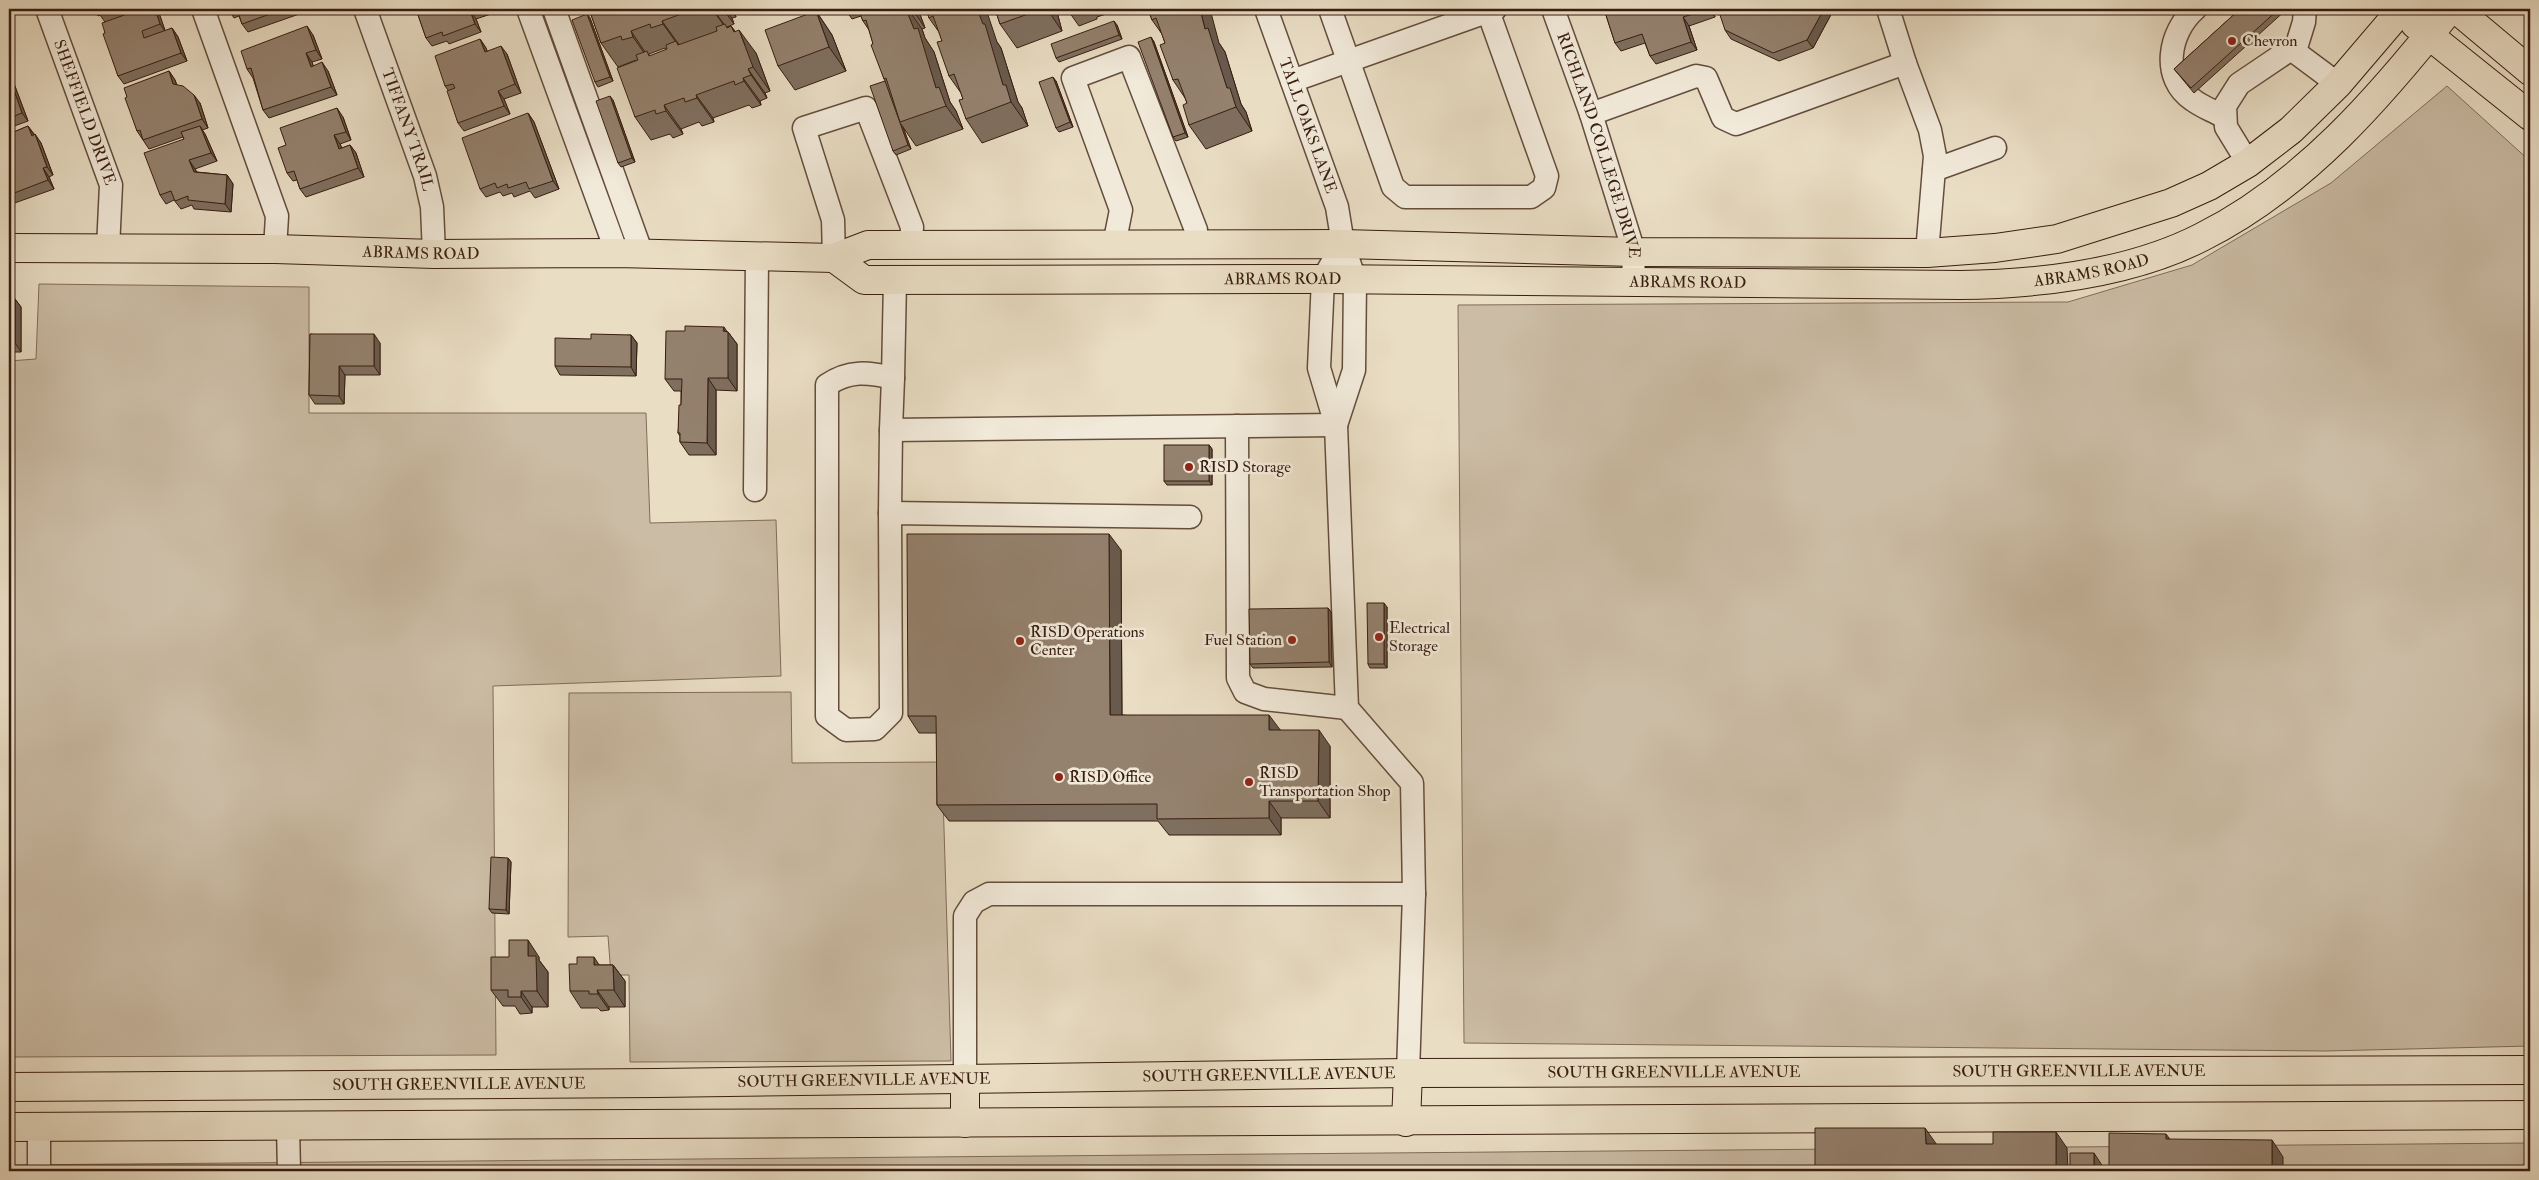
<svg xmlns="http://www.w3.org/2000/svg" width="2539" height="1180" font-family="'IM FELL Double Pica',serif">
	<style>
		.green { fill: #cbbca5; stroke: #826c5a }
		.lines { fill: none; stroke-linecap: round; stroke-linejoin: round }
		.minor-casing { stroke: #644d3d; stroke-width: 25 }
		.major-casing { stroke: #381d10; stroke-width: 30 }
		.minor { stroke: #f1e9d9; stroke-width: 22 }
		.major { stroke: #e9ddc4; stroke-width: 28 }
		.wall { fill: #7f6f5f; stroke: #381d10; fill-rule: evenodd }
		.shaded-wall { fill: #685a4d; stroke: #381d10 }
		.building { fill: #94816e; stroke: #381d10 }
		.poi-dot { fill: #8f2418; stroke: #f1e9d9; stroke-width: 2 }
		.labels { text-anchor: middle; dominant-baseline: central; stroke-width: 5; stroke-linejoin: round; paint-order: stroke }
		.poi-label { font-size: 16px; fill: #381d10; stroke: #f1e9d9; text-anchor: start }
		.street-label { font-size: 16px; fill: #381d10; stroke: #f1e9d9 }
	</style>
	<rect width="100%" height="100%" fill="#e9ddc4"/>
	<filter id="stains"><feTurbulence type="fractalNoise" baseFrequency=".004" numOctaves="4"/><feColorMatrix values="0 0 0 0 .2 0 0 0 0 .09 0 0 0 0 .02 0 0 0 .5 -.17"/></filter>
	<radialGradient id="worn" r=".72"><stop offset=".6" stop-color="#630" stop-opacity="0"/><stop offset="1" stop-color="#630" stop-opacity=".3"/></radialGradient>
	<g class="green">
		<polygon points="2447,86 2530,161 2530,1046 2326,1051 1464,1043 1458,305 2068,302 2192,265 2331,183"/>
		<polygon points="39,284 309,287 309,413 646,413 650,523 776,520 781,676 493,686 496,1055 9,1057 9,361 36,359"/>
		<polygon points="791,692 792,763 942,762 951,1061 630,1062 629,975 611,975 608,936 568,937 569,693"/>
		<polygon points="2530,1143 2530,1171 9,1171 9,1165"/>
	</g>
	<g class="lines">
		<g class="minor-casing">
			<g id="minor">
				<path id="s1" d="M47 9 111 185 108 248"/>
				<polyline points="203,9 277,216 275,249"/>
				<path id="s2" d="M365 9 425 176 432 207 434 254"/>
				<polyline points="528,9 617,253"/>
				<polyline points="554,9 642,254"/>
				<path id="s3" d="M1266 9 1337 207 1343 244 1355 280 1354 370 1336 425"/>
				<polyline points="1330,9 1393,187 1405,197 1531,197 1544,188 1547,176 1488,11"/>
				<path id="s4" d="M1553 9 1591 114 1634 252 1633 284"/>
				<polyline points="1888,9 1905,63"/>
				<path d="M2195 9C2169 32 2160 78 2193 100 2202 107 2214 111 2224 117"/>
				<polyline points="2295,51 2304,22 2305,9"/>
				<polyline points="1292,81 1495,9"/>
				<polyline points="1591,114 1696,76 1706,78 1723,118 1736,124 1905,63 1930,130 1935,156 1927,253"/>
				<polyline points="2248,163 2226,127 2225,106 2239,84 2291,49 2338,84"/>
				<polyline points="1934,170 1995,148"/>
				<polyline points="1343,244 1323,279 1319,368 1336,425 1347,708 1412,783 1414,894 1408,1073"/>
				<polyline points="1114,245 1121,210 1073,78 1129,57 1196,230 1195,245"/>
				<polyline points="834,258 833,220 804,128 866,108 912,227 911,245"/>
				<polyline points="893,378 895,280"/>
				<polyline points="1237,426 1238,678 1245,692 1264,699 1347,708"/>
				<polyline points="755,490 757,256"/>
				<polyline points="890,513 891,430"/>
				<path d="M1190 517 890 513 891 713 875 729 846 730 827 716V385C849 370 868 372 893 378L891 430 1336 425"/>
				<polyline points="965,1078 965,916 974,902 989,894 1414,894"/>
				<polyline points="288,1127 289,1171"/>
				<polyline points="39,1171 39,1127"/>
			</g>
		</g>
		<g class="major-casing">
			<g id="major">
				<polyline points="2456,9 2530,71"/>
				<polyline points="2415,24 2530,116"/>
				<path id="s5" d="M9 248 275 249 434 254 617 253 834 258 868 245 1343 244 1634 252 1927 253 1995 248 2057 239 2171 203 2209 186 2248 163 2291 130 2338 84 2402 9"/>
				<path id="s6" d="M834 258 864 280 1323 279 1960 285C2040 284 2130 274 2202 237 2304 186 2381 96 2450 9"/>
				<path id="s7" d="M9 1087 657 1083 1408 1073 2530 1070"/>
				<polyline points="1406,1122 1408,1073"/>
				<polyline points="965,1123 965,1078"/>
				<polyline points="9,1127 2530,1115"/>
			</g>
		</g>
		<use href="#minor" class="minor"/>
		<use href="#major" class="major"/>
	</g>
	<g class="wall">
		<polygon points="93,9 156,9 159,13 165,31 172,28 178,37 187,61 124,84 118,76 105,33 105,22 100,15 98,16"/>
		<polygon points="228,9 303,9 305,12 248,32 242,24 239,16 234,18"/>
		<polygon points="416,9 492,9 494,13 476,19 481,32 449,44 447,41 432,46 426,38"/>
		<path d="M589 9H733L736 17 732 18 734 24 727 27H728L731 26 735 31 756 53 770 91 765 93 767 98 760 101 761 105 752 108 749 105 713 118 714 122 702 126 699 122 681 129 683 134 673 138 670 134 651 140 635 117 636 60 618 67 601 43ZM665 48 666 50 650 56 649 54Z"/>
		<polygon points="845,9 918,9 925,28 922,29 925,38 934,52 950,102 956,111 963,129 916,146 903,127 911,149 896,155 893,151 885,81 884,79 869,30 863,21 861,16 852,19"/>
		<polygon points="926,9 997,42 1001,48 1018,102 1022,108 1028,126 982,143 966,119 963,99 961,93 949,76 942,41 939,32 929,18"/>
		<polygon points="995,9 1054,9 1057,12 1062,31 1017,48 1000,24"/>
		<polygon points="1067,9 1134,9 1120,14 1118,10 1097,17 1097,19 1079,26"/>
		<polygon points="1148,9 1219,43 1225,52 1241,104 1246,112 1252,131 1206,149 1189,125 1187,103 1185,98 1173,80 1165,43 1162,34 1152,20"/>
		<polygon points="1442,9 1455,9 1445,12"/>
		<polygon points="1604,9 1712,9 1715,17 1689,26 1697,50 1656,64 1650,56 1645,43 1621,51 1615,43"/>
		<polygon points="1834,9 1813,48 1779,61 1731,39 1725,30"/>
		<polygon points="2240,9 2287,9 2194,93 2174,69"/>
		<polygon points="816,11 832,35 846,71 795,90 778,66"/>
		<polygon points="587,14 590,18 613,81 598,87 595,82"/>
		<polygon points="1117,25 1122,39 1059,62 1056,58"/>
		<polygon points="313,35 322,59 312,62 313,66 328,71 337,95 269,118 263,110 253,78 247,69"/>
		<polygon points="1151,37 1154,42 1188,137 1176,141 1173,137"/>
		<polygon points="480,39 486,48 487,51 507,54 521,93 504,99 510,114 464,131 458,123 448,90 445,86"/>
		<polygon points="9,71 10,73 28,121 9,128"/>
		<polygon points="169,71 175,80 177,85 200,103 208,128 202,130 205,134 217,161 195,169 197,172 227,175 233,184 231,212 194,209 192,205 181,209 174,200 166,204 160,195 184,139 183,137 149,149 137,131 127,97"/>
		<polygon points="1056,81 1073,127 1059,132 1056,128"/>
		<polygon points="613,100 635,162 621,167 618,163"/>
		<polygon points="528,113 534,122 559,189 535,198 530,191 514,197 512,193 503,196 500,192 486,197 480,189"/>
		<polygon points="343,117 351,140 340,144 342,148 350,145 356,153 364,177 306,197 300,189 297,180 293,181 287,173"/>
		<polygon points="28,126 41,143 53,175 49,177 54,189 9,205 9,132 9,134"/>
		<polygon points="9,299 15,299 21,307 21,352 9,352"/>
		<polygon points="727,332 728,332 737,344 737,391 716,390 716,455 689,455 680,442 680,436 678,433 681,405 681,391 674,391 665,379"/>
		<polygon points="310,334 380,343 380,375 345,375 344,404 315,404 309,395"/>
		<polygon points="631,335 637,343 636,376 560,375 555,366 591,339"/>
		<polygon points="1209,445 1212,449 1212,485 1167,485 1164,481"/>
		<polygon points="1121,550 1122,715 1280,730 1330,746 1330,818 1281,818 1281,835 1169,835 1158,821 949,821 937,805 937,733 919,733 908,716"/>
		<polygon points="1387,607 1387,668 1370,668 1368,664"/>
		<polygon points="1328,608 1331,612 1332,667 1253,668 1250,664"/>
		<polygon points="508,858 511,862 509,914 492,913 489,909"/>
		<polygon points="539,957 539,960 548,972 548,1007 532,1007 532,1013 520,1014 515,1006 503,1006 491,990"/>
		<polygon points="599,965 613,965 625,981 625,1007 609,1007 609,1010 601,1011 598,1008 581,1008 570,991"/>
	</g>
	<g class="shaded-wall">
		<polygon points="155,9 156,9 159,13 166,33 160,24"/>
		<polygon points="712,9 713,9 726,27 728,31"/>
		<polygon points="723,9 725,9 732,18 734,24"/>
		<polygon points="730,9 733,9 736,17"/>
		<polygon points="906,9 908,9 922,29 925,38 934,52 950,102 956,111 963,129 946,106 936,88"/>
		<polygon points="912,9 918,9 925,28"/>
		<polygon points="977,9 986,9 997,42 1001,48 1018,102 1022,108 1028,126 1011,102 1003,85"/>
		<polygon points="1047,9 1054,9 1057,12 1062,31"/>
		<polygon points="1200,9 1210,9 1219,43 1225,52 1241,104 1246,112 1252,131 1236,107 1227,88 1205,29"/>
		<polygon points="1709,9 1712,9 1715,17"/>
		<polygon points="1824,9 1834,9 1813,48 1807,40"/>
		<polygon points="470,11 476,19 481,32 475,24"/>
		<polygon points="816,11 832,35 846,71 829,47"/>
		<polygon points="587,14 590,18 613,81 610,77"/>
		<polygon points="1683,17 1689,26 1697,50 1691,42"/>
		<polygon points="662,21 693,64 695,69 663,24"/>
		<polygon points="1114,21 1117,25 1122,39 1119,35"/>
		<polygon points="307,26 313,35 322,59 316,50"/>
		<polygon points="731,26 745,45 739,30 756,53 770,91 753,67 734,32"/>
		<polygon points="172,28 178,37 187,61 181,53"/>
		<polygon points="631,31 647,55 649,60 633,37"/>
		<polygon points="1151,37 1154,42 1188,137 1185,133"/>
		<polygon points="480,39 486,48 491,61 485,52"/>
		<polygon points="501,46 507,54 521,93 515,84"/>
		<polygon points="306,53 312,62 317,75 311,67"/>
		<polygon points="322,62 328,71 337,95 331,87"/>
		<polygon points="748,69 765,93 767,98 751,75"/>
		<polygon points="9,71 10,73 28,121 22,113 9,76"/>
		<polygon points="169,71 175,80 179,93 173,84"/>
		<polygon points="1053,77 1056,81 1073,127 1070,122"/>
		<polygon points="743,78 760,101 761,105 744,81"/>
		<polygon points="498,91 504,99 510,114 504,106"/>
		<polygon points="194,95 200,103 208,128 202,119"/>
		<polygon points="696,95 713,118 714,122 697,98"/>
		<polygon points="610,96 613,100 635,162 632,158"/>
		<polygon points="664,105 681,129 683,134 666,111"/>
		<polygon points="337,108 343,117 351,140 346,132"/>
		<polygon points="528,113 534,122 559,189 553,181"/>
		<polygon points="900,123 903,127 911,149 908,145"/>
		<polygon points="28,126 34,135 32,136"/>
		<polygon points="200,126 205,134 217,161 211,153"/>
		<polygon points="35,134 41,143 53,175 47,167"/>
		<polygon points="334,135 340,144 345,157 339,149"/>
		<polygon points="350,145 356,153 364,177 358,168"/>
		<polygon points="189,160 195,169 200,180 194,172"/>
		<polygon points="43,168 49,177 54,189 48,180"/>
		<polygon points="227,175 233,184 231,212 225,204"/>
		<polygon points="15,299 21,307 21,352 15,343"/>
		<polygon points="724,327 728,333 728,332 737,344 737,391 728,378"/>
		<polygon points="374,334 380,343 380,375 374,366"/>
		<polygon points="631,335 637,343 636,376 631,367"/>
		<polygon points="339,366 345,375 344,404 339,396"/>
		<polygon points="708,378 716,390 716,455 707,443"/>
		<polygon points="1209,445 1212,449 1212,485 1209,481"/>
		<polygon points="1109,534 1121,550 1122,732 1110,715"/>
		<polygon points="1384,603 1387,607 1387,668 1384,664"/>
		<polygon points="1328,608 1331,612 1332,667 1329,662"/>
		<polygon points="1269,715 1281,731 1269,730"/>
		<polygon points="1319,730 1330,746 1330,818 1318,801"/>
		<polygon points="1269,801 1281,818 1281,835 1269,818"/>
		<polygon points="508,858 511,862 509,914 506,910"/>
		<polygon points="528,940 539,957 539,960 548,972 548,1007 537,991 528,956"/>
		<polygon points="594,957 605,974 594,965"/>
		<polygon points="613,965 625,981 625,1007 614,990"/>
		<polygon points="597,990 609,1007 609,1010 598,994"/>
		<polygon points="521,991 532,1007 532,1013 521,997"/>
		<polygon points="1925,1128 1937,1145 1926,1144"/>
		<polygon points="2056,1132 2067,1148 2068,1171 2056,1171"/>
		<polygon points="2166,1134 2178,1150 2166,1139"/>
		<polygon points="2272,1140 2283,1157 2283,1171 2272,1171"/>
		<polygon points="2094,1153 2105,1170 2105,1171 2097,1171 2094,1166"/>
	</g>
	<g class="building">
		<polygon points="98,9 114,9 100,14"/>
		<polygon points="141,9 155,9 160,24 142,31 144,38 172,28 181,53 118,76 103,34 105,33 102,23"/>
		<polygon points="237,9 284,9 242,24"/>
		<polygon points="416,9 475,9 470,11 475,24 443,36 442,32 426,38"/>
		<polygon points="589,9 695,9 662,21 663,24 651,28 650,24 631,31 633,37 622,40 621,36 601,43"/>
		<polygon points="858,9 906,9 914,29 918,28 936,88 939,87 946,106 900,122 886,78 884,79 871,45 873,44 866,20 863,21"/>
		<polygon points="926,9 977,9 983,24 985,24 1003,85 1006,85 1011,102 966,119 959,100 963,99 954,74 949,76 937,42 942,41 933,16 929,18"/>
		<polygon points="995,9 1042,9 1000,24"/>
		<polygon points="1148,9 1200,9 1205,29 1208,28 1227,88 1230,88 1236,107 1189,125 1183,105 1187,103 1178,79 1173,80 1160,45 1165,43 1156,18 1152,20"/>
		<polygon points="1604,9 1709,9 1683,17 1691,42 1650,56 1642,34 1615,43"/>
		<polygon points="1718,9 1824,9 1807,40 1773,53 1725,30"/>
		<polygon points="2240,9 2279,9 2191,88 2174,69"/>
		<polygon points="816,11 829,47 778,66 765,30"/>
		<polygon points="587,14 610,77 595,82 572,20"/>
		<polygon points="1114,21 1119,35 1056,58 1051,44"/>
		<polygon points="725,24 727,28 731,26 734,32 739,30 753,67 748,69 751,75 743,78 744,81 735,85 734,81 696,95 697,98 685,102 684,98 664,105 666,111 656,114 655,110 635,117 617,68 638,60 636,55 647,51 649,56 667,49 666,45 676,41 678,45 717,31 716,27"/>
		<polygon points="307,26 316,50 306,53 311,67 322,62 331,87 263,110 251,68 247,69 241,51"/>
		<polygon points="1151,37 1185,133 1173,137 1138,42"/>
		<polygon points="480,39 485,52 501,46 515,84 498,91 504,106 458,123 447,91 455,88 453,84 445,86 435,56"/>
		<polygon points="169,71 173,84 183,86 194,95 202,119 143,140 140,130 137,131 125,98 127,97 124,88"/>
		<polygon points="9,76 22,113 9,118"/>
		<polygon points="1053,77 1070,122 1056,128 1039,82"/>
		<polygon points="885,81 908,145 893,151 870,86"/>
		<polygon points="610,96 632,158 618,163 596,101"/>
		<polygon points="337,108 346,132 334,135 339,149 350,145 358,168 300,189 294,171 287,173 278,148 286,145 280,128"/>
		<polygon points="528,113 553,181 529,189 526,182 508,188 507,184 497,188 495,183 480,189 462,138"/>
		<polygon points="28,126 32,136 35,134 47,167 43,168 48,180 9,195 9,134"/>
		<polygon points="200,126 211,153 189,160 194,172 227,175 225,204 188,200 188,196 175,201 171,191 160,195 144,153 184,139 181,132"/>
		<rect x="9" y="299" width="6" height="44"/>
		<polygon points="685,326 724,327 723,331 728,332 728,378 708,378 707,443 680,442 680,433 678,433 679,405 681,405 682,379 665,379 666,331 685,331"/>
		<polygon points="310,334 374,334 374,366 339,366 339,396 309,395"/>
		<polygon points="591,334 631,335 631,367 555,366 555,338 591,339"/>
		<rect x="1164" y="445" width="45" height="36"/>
		<polygon points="907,534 1109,534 1110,715 1269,715 1269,730 1319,730 1318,801 1269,801 1269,818 1157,819 1157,804 937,805 936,716 908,716"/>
		<polygon points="1367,603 1384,603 1384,664 1368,664"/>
		<polygon points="1328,608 1329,662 1250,664 1249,609"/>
		<polygon points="491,857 508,858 506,910 489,909"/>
		<polygon points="509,940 528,940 528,956 536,956 537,991 521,991 521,997 508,997 508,990 491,990 491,957 509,957"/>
		<polygon points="577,957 594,957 594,965 613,965 614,990 597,990 598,994 589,994 589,991 570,991 569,964 577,964"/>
		<polygon points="1815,1128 1925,1128 1926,1144 1993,1144 1993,1132 2056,1132 2056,1171 1815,1171"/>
		<polygon points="2109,1133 2166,1134 2166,1139 2272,1140 2272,1171 2109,1171"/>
		<polygon points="2070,1153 2094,1153 2094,1166 2103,1169 2103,1171 2066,1171 2066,1168 2070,1165"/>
	</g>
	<g class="poi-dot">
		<circle cx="2232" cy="41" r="5"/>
		<circle cx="1189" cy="467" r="5"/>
		<circle cx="1379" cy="637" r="5"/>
		<circle cx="1292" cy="640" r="5"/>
		<circle cx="1020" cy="641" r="5"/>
		<circle cx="1059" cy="777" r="5"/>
		<circle cx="1249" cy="782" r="5"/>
	</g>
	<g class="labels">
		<g class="poi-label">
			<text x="2242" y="41">Chevron</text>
			<text x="1199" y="467">RISD Storage</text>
			<text x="1389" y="628">Electrical<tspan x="1389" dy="18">Storage</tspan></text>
			<text x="1030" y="632">RISD Operations<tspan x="1030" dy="18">Center</tspan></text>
			<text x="1282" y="640" text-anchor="end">Fuel Station</text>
			<text x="1259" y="773">RISD<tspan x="1259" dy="18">Transportation Shop</tspan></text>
			<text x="1069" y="777">RISD Office</text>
		</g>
		<g class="street-label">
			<text stroke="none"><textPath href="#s1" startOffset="110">SHEFFIELD DRIVE</textPath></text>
			<text stroke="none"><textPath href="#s3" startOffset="124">TALL OAKS LANE</textPath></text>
			<text stroke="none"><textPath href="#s2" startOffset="128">TIFFANY TRAIL</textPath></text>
			<text stroke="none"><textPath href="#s4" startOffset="144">RICHLAND COLLEGE DRIVE</textPath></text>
			<text stroke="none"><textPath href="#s5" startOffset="412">ABRAMS ROAD</textPath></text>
			<text stroke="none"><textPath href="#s6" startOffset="1266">ABRAMS ROAD</textPath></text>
			<text stroke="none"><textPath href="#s6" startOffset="456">ABRAMS ROAD</textPath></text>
			<text stroke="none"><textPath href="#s6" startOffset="861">ABRAMS ROAD</textPath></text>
			<text stroke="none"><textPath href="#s7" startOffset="2070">SOUTH GREENVILLE AVENUE</textPath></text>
			<text stroke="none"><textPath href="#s7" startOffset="1665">SOUTH GREENVILLE AVENUE</textPath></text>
			<text stroke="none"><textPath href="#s7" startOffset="1260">SOUTH GREENVILLE AVENUE</textPath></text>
			<text stroke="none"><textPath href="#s7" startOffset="855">SOUTH GREENVILLE AVENUE</textPath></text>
			<text stroke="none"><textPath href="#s7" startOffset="450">SOUTH GREENVILLE AVENUE</textPath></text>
		</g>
	</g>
	<rect width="2539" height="1180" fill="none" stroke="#e9ddc4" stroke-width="30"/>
	<rect x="10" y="10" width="2519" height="1160" fill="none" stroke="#381d10" stroke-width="2.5"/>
	<rect x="15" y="15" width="2509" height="1150" fill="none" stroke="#381d10"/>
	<rect width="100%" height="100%" filter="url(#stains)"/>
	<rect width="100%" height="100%" fill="url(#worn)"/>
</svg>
